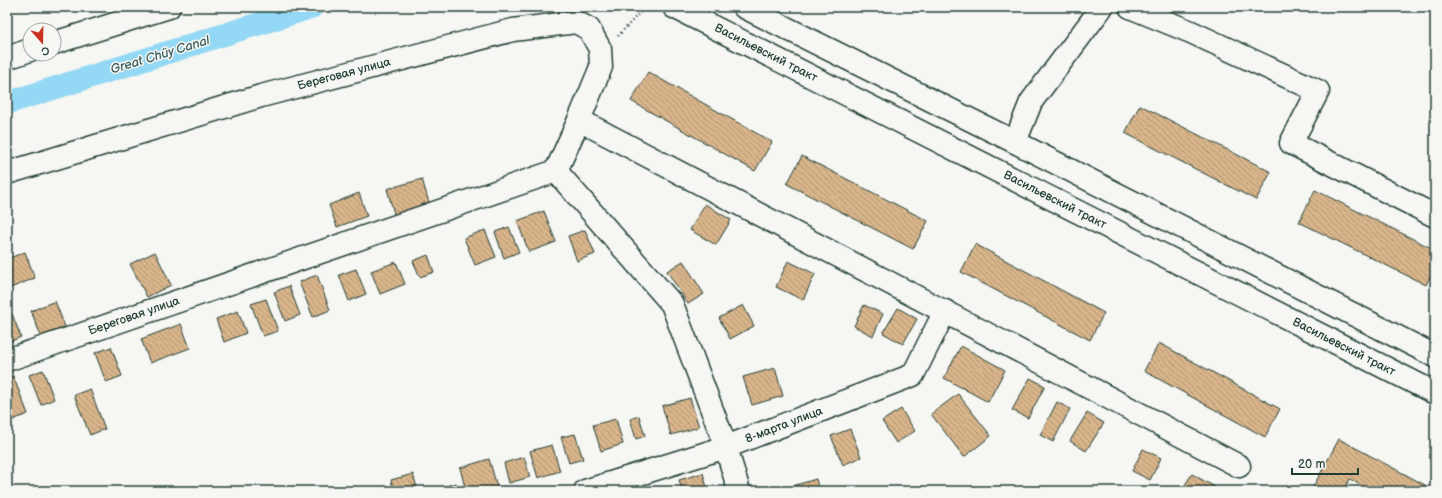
<svg xmlns="http://www.w3.org/2000/svg" width="1442" height="498" font-family="'Balsamiq Sans',sans-serif">
	<style>
		.lines { fill: none; stroke-linecap: round; stroke-linejoin: round }
		.canal { stroke: #93d8f5; stroke-width: 23 }
		.building { fill: url(#building-back-hatch); stroke: #1f3d34 }
		.minor-casing { stroke: #1f3d34; stroke-width: 25 }
		.primary-casing { stroke: #1f3d34; stroke-width: 25 }
		.path { stroke: #1f3d34; stroke-width: 2.5; stroke-dasharray: 1 3; stroke-linecap: butt }
		.minor { stroke: #f6f6f2; stroke-width: 22 }
		.primary { stroke: #f6f6f2; stroke-width: 22 }
		.labels { text-anchor: middle; dominant-baseline: central; stroke-width: 3; stroke-linejoin: round; paint-order: stroke }
		.street-label { font-size: 12px; fill: #1f3d34; stroke: #f6f6f2 }
		.water-label { font-size: 13px; font-style: italic; fill: #365c5b; stroke: #f6f6f2 }
	</style>
	<defs>
		<pattern id="building-back-hatch" width="6" height="6" patternUnits="userSpaceOnUse"><rect width="6" height="6" fill="#d9b58b"/><path d="M-1 5l2 2M0 0l6 6M5-1l2 2" fill="none" stroke="#af9472"/></pattern>
	</defs>
	<rect width="100%" height="100%" fill="#f6f6f2"/>
	<filter id="ink" filterUnits="userSpaceOnUse"><feTurbulence type="fractalNoise" baseFrequency=".025" numOctaves="2"/><feDisplacementMap in="SourceGraphic" scale="8" xChannelSelector="R" yChannelSelector="G"/><feConvolveMatrix kernelMatrix="1 2 1 2 8 2 1 2 1" color-interpolation-filters="sRGB"/></filter>
	<g filter="url(#ink)">
		<g class="lines">
			<polyline class="canal" points="7,103 312,7"/>
		</g>
		<g class="building">
			<polygon points="648,72 772,142 755,171 631,101"/>
			<polygon points="1140,105 1271,172 1256,200 1125,133"/>
			<polygon points="802,156 928,221 913,249 787,184"/>
			<polygon points="422,179 430,206 395,217 387,189"/>
			<polygon points="1315,190 1435,250 1435,266 1426,285 1299,222"/>
			<polygon points="359,193 367,216 337,227 329,205"/>
			<polygon points="705,204 731,220 716,245 690,230"/>
			<polygon points="544,211 556,242 529,252 517,221"/>
			<polygon points="509,227 519,252 504,258 495,232"/>
			<polygon points="485,230 496,257 475,265 464,238"/>
			<polygon points="585,230 595,254 577,261 568,236"/>
			<polygon points="975,244 1104,313 1090,340 961,272"/>
			<polygon points="25,252 35,278 8,289 7,259"/>
			<polygon points="155,252 171,285 147,297 130,264"/>
			<polygon points="428,255 434,272 420,277 413,261"/>
			<polygon points="683,261 704,294 688,304 667,271"/>
			<polygon points="788,261 815,274 803,300 776,287"/>
			<polygon points="396,262 405,284 380,294 371,271"/>
			<polygon points="356,269 366,294 349,301 339,275"/>
			<polygon points="317,275 330,310 313,317 299,282"/>
			<polygon points="289,286 300,315 285,321 274,292"/>
			<polygon points="266,299 278,331 263,336 251,304"/>
			<polygon points="55,301 65,327 41,336 31,311"/>
			<polygon points="743,305 754,326 730,339 719,318"/>
			<polygon points="864,305 883,314 873,336 854,326"/>
			<polygon points="898,308 917,319 903,344 883,333"/>
			<polygon points="238,311 246,333 224,342 216,319"/>
			<polygon points="12,314 21,337 7,343 7,315"/>
			<polygon points="181,324 190,348 150,363 141,339"/>
			<polygon points="1159,343 1280,409 1265,437 1144,371"/>
			<polygon points="961,346 1005,370 988,402 944,378"/>
			<polygon points="111,347 122,376 106,382 95,353"/>
			<polygon points="775,368 783,396 752,405 743,377"/>
			<polygon points="43,370 54,399 41,405 29,375"/>
			<polygon points="13,376 28,414 7,422 7,379"/>
			<polygon points="1030,378 1045,386 1028,418 1012,410"/>
			<polygon points="90,389 105,429 90,435 74,395"/>
			<polygon points="958,394 991,436 964,457 931,414"/>
			<polygon points="690,398 699,427 671,435 662,406"/>
			<polygon points="1057,402 1070,409 1053,442 1040,435"/>
			<polygon points="901,409 915,431 896,443 882,421"/>
			<polygon points="1087,413 1104,423 1086,451 1070,441"/>
			<polygon points="639,416 645,436 636,439 630,419"/>
			<polygon points="616,419 623,444 601,451 593,425"/>
			<polygon points="850,429 861,457 843,465 831,436"/>
			<polygon points="575,434 583,459 569,463 561,437"/>
			<polygon points="1339,439 1425,485 1421,491 1371,491 1350,479 1343,491 1316,491 1312,489"/>
			<polygon points="552,445 560,471 538,478 530,451"/>
			<polygon points="1143,449 1161,458 1150,480 1132,471"/>
			<polygon points="524,457 530,477 509,483 504,463"/>
			<polygon points="489,459 498,490 493,491 466,491 460,468"/>
			<polygon points="703,473 708,491 682,491 679,480"/>
			<polygon points="413,474 418,491 394,491 391,480"/>
			<polygon points="1192,474 1220,490 1219,491 1181,491"/>
			<polygon points="816,479 819,491 784,491 783,489"/>
			<polygon points="456,483 458,491 429,491"/>
		</g>
		<g class="lines">
			<g class="minor-casing">
				<g id="minor">
					<polyline points="1130,7 1191,32 1318,91 1291,143 1435,216"/>
					<polyline points="54,43 169,7"/>
					<polyline points="7,58 30,50"/>
					<polyline points="1015,142 1031,102 1102,7"/>
					<polyline points="556,171 579,120 1239,466"/>
					<polyline points="556,171 672,304 726,447 739,491"/>
					<polyline points="7,173 261,96 513,30 576,22 589,29 600,49 601,67 579,120"/>
					<polyline points="7,360 556,171"/>
					<polyline points="585,491 726,447 913,375 945,311"/>
				</g>
			</g>
			<g class="primary-casing">
				<g id="primary">
					<polyline points="674,7 1435,393"/>
					<polyline points="744,7 1015,142 1435,356"/>
				</g>
			</g>
			<polyline class="path" points="618,36 645,7"/>
			<use href="#minor" class="minor"/>
			<use href="#primary" class="primary"/>
		</g>
	</g>
	<g class="labels">
		<g class="street-label">
			<text transform="translate(766 53) rotate(27)">Васильевский тракт</text>
			<text transform="translate(344 74) rotate(-15)">Береговая улица</text>
			<text transform="translate(1055 200) rotate(27)">Васильевский тракт</text>
			<text transform="translate(134 316) rotate(-19)">Береговая улица</text>
			<text transform="translate(1344 347) rotate(27)">Васильевский тракт</text>
			<text transform="translate(784 425) rotate(-21)">8-марта улица</text>
		</g>
		<g class="water-label">
			<text transform="translate(160 55) rotate(-17)">Great Chüy Canal</text>
		</g>
	</g>
	<rect width="1442" height="498" fill="none" stroke="#f6f6f2" stroke-width="24"/>
	<rect x="12" y="12" width="1418" height="474" fill="none" stroke="#1f3d34" stroke-width="1.5" filter="url(#ink)"/>
	<g transform="translate(42 42) rotate(160)"><circle r="19" fill="#f6f6f2" stroke="#a0aca6"/>
	<path d="M0-3L7 15L0 10L-7 15Z" fill="#c8321e"/>
	<text y="-6" font-size="11" font-weight="bold" text-anchor="middle" fill="#1f3d34">С</text>
	</g>
	<path d="M1292 468v6h66v-6" fill="none" stroke="#1f3d34" stroke-width="2"/>
	<text x="1298" y="468" font-size="12" fill="#1f3d34" stroke="#f6f6f2" stroke-width="3" paint-order="stroke">20 m</text>
</svg>
